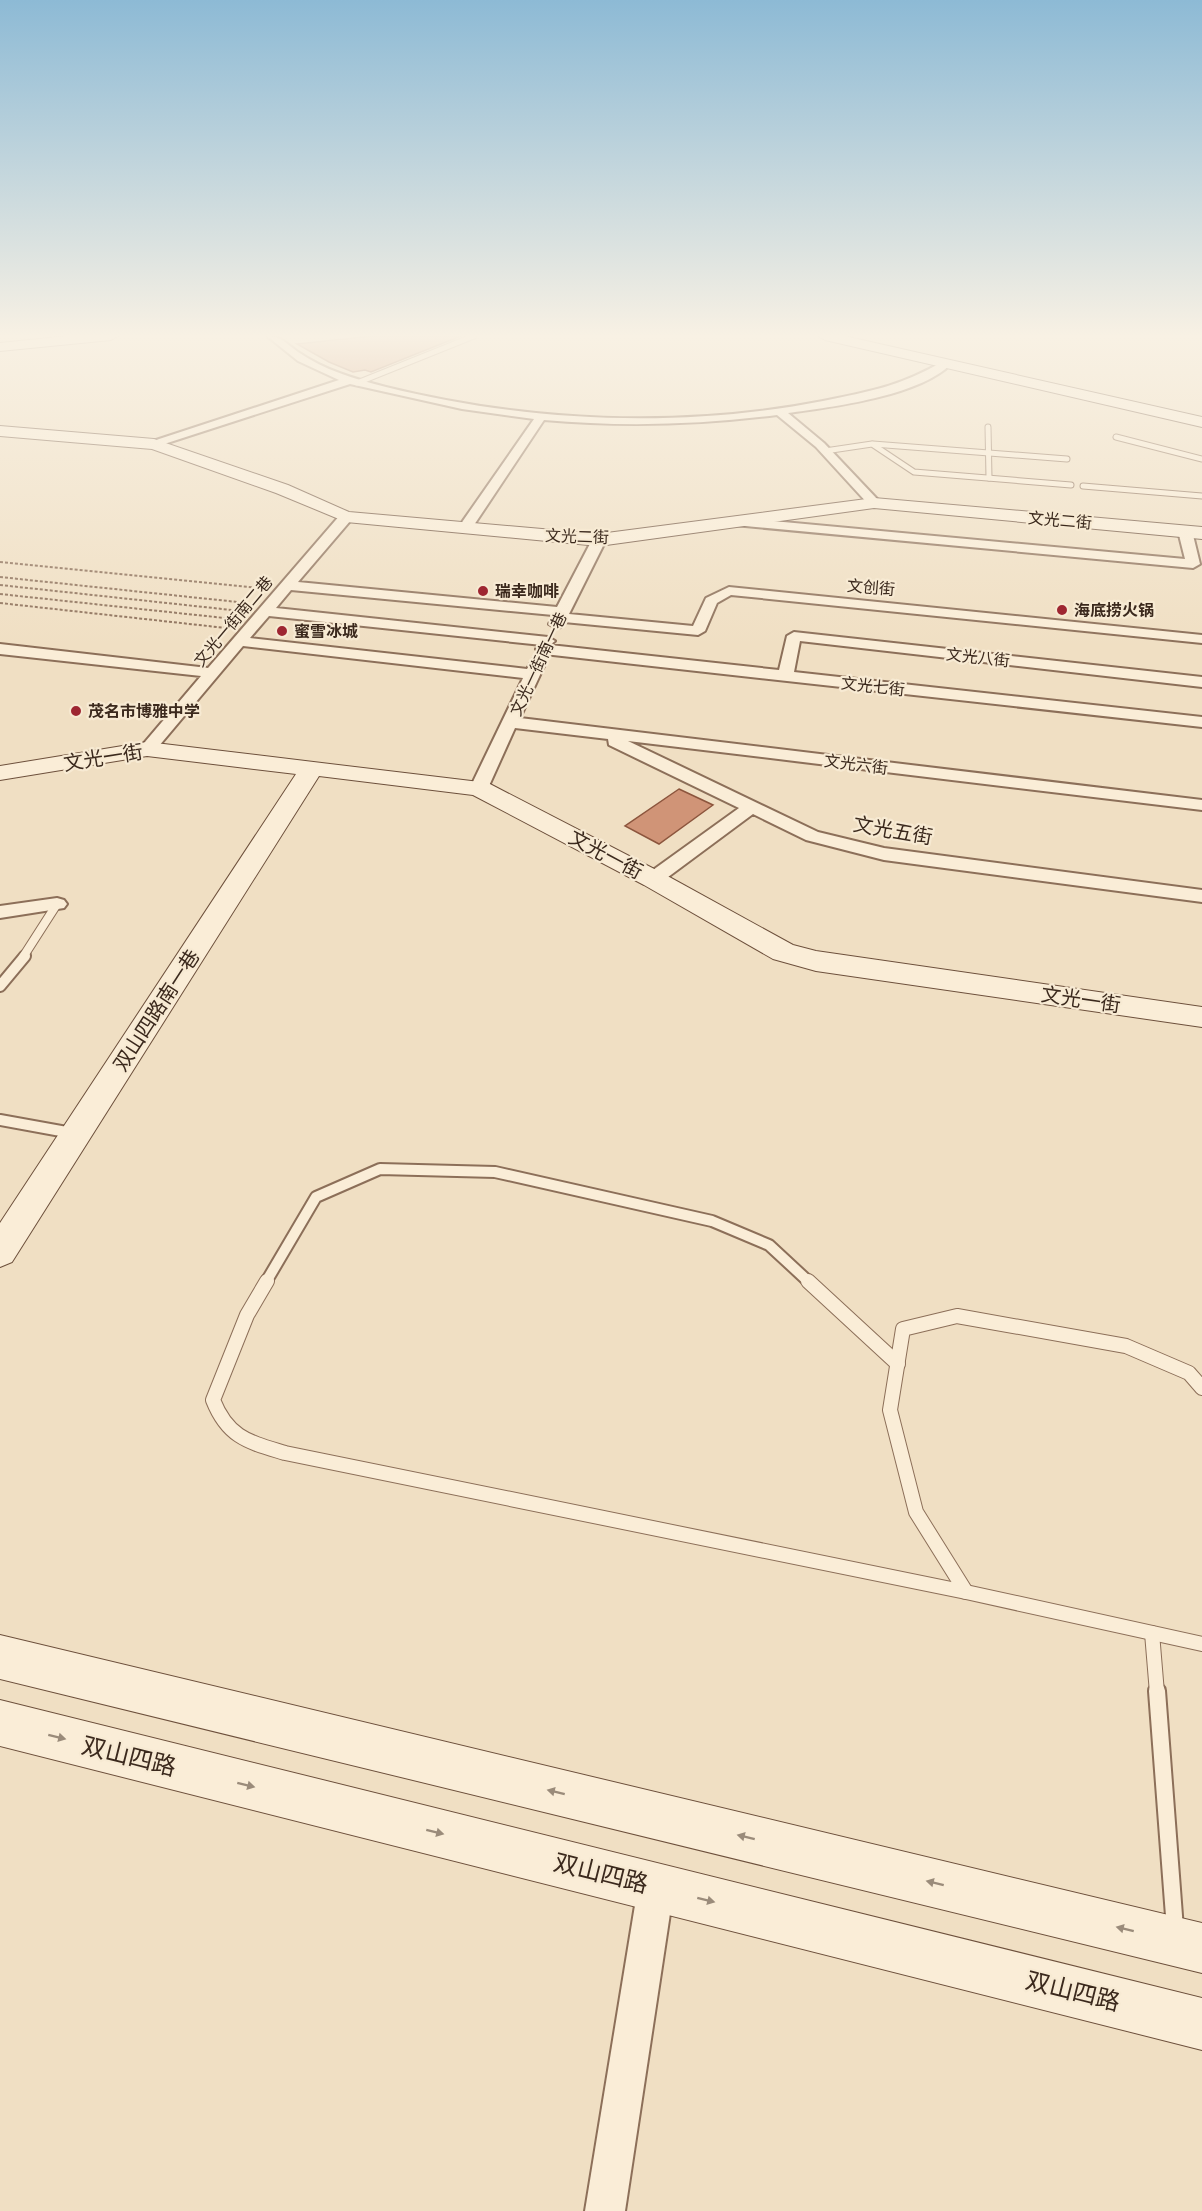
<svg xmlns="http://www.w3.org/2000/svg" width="1202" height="2211" font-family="Merriweather,'Noto Sans SC',serif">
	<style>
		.building { fill: #d09477; stroke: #8c553d; stroke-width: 1.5 }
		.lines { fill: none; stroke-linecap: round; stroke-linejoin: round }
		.lane-far4-casing { stroke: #8c6f59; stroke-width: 7 }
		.lane-far3-casing { stroke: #8c6f59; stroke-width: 10 }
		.lane-far2-casing { stroke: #8c6f59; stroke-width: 14 }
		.lane-far1-casing { stroke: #8c6f59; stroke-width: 16 }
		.lane-casing { stroke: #8c6f59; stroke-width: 20 }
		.street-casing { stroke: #8c6f59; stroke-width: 4 }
		.secondary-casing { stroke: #6d503c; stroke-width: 2 }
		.path { stroke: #8c6f59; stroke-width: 2; stroke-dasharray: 3 2; stroke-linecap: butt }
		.lane-far4 { stroke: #faedd7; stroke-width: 5 }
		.lane-far3 { stroke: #faedd7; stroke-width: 8 }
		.lane-far2 { stroke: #faedd7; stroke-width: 10 }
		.lane-far1 { stroke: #faedd7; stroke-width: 14 }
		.lane { stroke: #faedd7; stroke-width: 16 }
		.street { fill: #faedd7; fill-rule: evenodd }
		.secondary { fill: #faedd7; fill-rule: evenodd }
		.oneway { fill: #9a8b7a }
		.poi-dot { fill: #9e2631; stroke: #f7ead3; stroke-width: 2 }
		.labels { text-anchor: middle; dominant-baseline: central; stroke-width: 4.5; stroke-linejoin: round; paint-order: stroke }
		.far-street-label { font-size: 16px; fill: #3b291d; stroke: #f7ead3 }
		.far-poi-label { font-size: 16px; font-weight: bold; fill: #3b291d; stroke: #f7ead3; text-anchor: start }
		.street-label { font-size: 20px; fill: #3b291d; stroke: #f7ead3 }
		.near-street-label { font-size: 24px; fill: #3b291d; stroke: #f7ead3 }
	</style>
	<rect width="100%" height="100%" fill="#f0dfc3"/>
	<g class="building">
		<polygon points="372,336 461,336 371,372 365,370 353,372 329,362 297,344"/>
		<polygon points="679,789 713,805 659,844 625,826"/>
	</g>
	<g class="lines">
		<g class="lane-far4-casing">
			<g id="lane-far4">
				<polyline points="357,383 474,336"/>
				<polyline points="988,427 989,478"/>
				<polyline points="1116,437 1202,459"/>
				<polyline points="873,444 1067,459"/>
				<polyline points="825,451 872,444 914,472 1071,485"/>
				<polyline points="1083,486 1202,496"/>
			</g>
		</g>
		<g class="lane-far3-casing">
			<polyline id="lane-far3" points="23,957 57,904"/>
		</g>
		<g class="lane-far2-casing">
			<g id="lane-far2">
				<polyline points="0,986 25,956"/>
				<polyline points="0,1120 72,1133"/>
				<polyline points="266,1282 316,1197 380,1169 495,1172 712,1221 769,1245 809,1282"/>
			</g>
		</g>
		<g class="lane-far1-casing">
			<g id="lane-far1">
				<path d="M267 1281 247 1315 213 1400C228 1438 249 1442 285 1453L966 1592 1202 1644"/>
				<polyline points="808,1281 898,1364"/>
				<polyline points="966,1592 916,1512 890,1410 903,1329 957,1316 1126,1346 1189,1373 1202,1388"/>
				<polyline points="1152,1633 1157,1693"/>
			</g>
		</g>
		<g class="lane-casing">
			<polyline id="lane" points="1157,1691 1175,1929"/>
		</g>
		<g class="street-casing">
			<g id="street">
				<path d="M267 336C281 336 287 344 298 352 324 370 355 379 386 387 527 422 680 429 823 401 871 391 898 387 942 362L951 364C919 396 833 407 788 413L824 443 878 500V506H870L816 447 777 415C699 425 622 427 544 420L470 531 465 532 458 528 534 419 462 409 350 384 158 446H150V442L339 380 298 361Z"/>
				<polygon points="346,513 352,517 351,520 298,582 557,607 592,540 599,536 606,540 569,614 693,626 706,598 729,587 1202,635 1202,643 731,595 717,603 705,631 698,635 564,622 561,627 556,628 549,624 553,615 291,590 276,608 548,637 555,641 550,645 779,670 787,636 794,632 1202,677 1202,687 800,641 794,672 1202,717 1202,727 544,654 536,649 542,645 269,616 250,638 527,669 533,659 543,659 546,662 520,718 1202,800 1202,810 628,741 818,832 884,848 1202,890 1202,902 884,860 806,840 753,814 660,883 653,885 644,879 646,875 739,808 609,745 608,739 515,728 488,788 479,793 473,792 470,788 523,678 243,646 153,753 147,754 139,749 201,676 0,654 0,644 208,668 341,514"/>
				<polygon points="739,518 1185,559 1178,531 1185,527 1192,531 1200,564 1193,568 734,525 734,519"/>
				<polygon points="57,898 64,900 67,904 64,908 0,918 0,906"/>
				<polygon points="656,1869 668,1875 674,1887 625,2211 585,2211 638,1887 644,1875"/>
			</g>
		</g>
		<g class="secondary-casing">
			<g id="secondary">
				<polygon points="68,336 118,336 111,340 0,351 0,343"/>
				<polygon points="818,336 844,336 1202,417 1202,427 825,340"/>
				<polygon points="0,426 154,439 288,485 349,512 599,534 874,498 1202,527 1202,539 874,508 599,546 346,522 276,493 152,449 0,436"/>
				<polygon points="147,742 488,783 662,873 793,945 816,951 1202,1007 1202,1027 816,971 773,959 644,885 473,795 319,776 12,1262 0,1267 0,1223 296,774 147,756 0,780 0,766"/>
				<polygon points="0,1635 1202,1923 1202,1973 0,1679"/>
				<polygon points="0,1700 1202,1998 1202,2050 0,1746"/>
			</g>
		</g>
		<g class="path">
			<polyline points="0,562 259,588"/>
			<polyline points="0,577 247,603"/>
			<polyline points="0,585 241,611"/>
			<polyline points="0,594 234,619"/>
			<polyline points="0,603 226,628"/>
		</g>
		<use href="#lane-far4" class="lane-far4"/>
		<use href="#lane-far3" class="lane-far3"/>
		<use href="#lane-far2" class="lane-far2"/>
		<use href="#lane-far1" class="lane-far1"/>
		<use href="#lane" class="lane"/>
		<use href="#street" class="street"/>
		<use href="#secondary" class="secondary"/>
	</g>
	<defs><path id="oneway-solid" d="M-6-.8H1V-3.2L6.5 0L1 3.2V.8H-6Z" transform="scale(1.5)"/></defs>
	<g class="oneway">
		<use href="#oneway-solid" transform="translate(57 1737) rotate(14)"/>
		<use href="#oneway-solid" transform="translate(246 1785) rotate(14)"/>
		<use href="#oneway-solid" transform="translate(556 1792) rotate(-166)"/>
		<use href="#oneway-solid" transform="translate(435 1832) rotate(14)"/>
		<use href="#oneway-solid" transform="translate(746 1837) rotate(-166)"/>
		<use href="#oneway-solid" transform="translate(935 1883) rotate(-166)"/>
		<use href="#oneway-solid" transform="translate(706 1900) rotate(14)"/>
		<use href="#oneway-solid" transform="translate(1125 1929) rotate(-166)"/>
	</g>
	<linearGradient id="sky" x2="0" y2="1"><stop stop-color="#8dbad5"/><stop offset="0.52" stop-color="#f8f1e4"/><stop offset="1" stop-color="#f8f1e4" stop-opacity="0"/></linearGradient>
	<rect width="1202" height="646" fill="url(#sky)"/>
	<g class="poi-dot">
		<circle cx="483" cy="591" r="6"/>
		<circle cx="1062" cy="610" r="6"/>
		<circle cx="282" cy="631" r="6"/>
		<circle cx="76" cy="711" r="6"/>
	</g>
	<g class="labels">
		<g class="far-street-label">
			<text transform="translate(1060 520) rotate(5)">文光二街</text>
			<text transform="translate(577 536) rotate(2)">文光二街</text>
			<text transform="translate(871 587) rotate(5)">文创街</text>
			<text transform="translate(233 621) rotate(-50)">文光一街南二巷</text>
			<text transform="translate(978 657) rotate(6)">文光八街</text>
			<text transform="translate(538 664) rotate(-65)">文光一街南一巷</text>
			<text transform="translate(873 686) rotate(6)">文光七街</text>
			<text transform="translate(856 764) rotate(7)">文光六街</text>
		</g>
		<g class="far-poi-label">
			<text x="495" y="591">瑞幸咖啡</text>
			<text x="1074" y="610">海底捞火锅</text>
			<text x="294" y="631">蜜雪冰城</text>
			<text x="88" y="711">茂名市博雅中学</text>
		</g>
		<g class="street-label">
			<text transform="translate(103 757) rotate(-9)">文光一街</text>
			<text transform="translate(893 830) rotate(10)">文光五街</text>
			<text transform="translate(606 854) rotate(28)">文光一街</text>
			<text transform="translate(1081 999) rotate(8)">文光一街</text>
			<text transform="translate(156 1010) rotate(-57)">双山四路南一巷</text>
		</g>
		<g class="near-street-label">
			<text transform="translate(129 1756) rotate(14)">双山四路</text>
			<text transform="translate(601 1873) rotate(14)">双山四路</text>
			<text transform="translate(1073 1991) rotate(14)">双山四路</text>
		</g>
	</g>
</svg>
